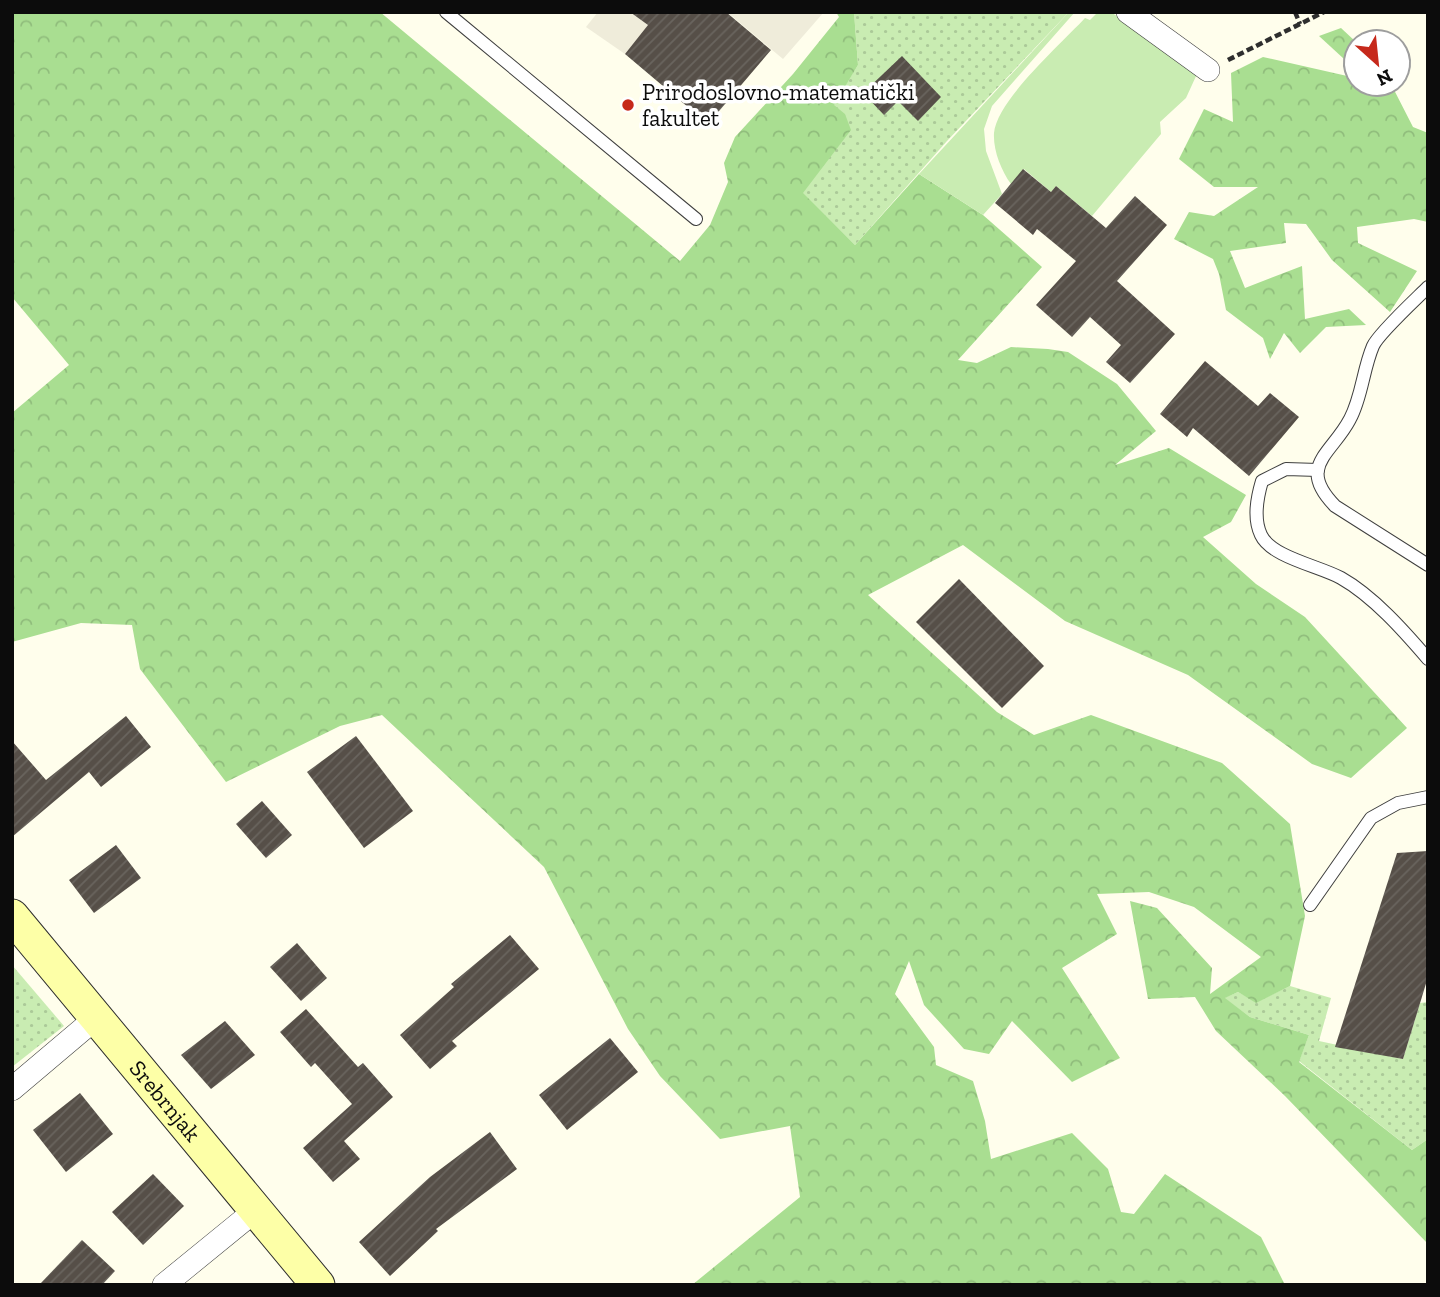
<svg xmlns="http://www.w3.org/2000/svg" width="1440" height="1297" font-family="'Zilla Slab',serif">
	<style>
		.grass { fill: url(#grass-dots) }
		.forest { fill: url(#forest-crowns) }
		.garden { fill: #c9ecb2 }
		.plaza { fill: #efecda }
		.building { fill: url(#building-hatch) }
		.lines { fill: none; stroke-linecap: round; stroke-linejoin: round }
		.service-casing { stroke: #3f3f3f; stroke-width: 14 }
		.minor-casing { stroke: #3f3f3f; stroke-width: 24 }
		.secondary-casing { stroke: #2e2e2e; stroke-width: 35 }
		.path { stroke: #2e2e2e; stroke-width: 4.5; stroke-dasharray: 7 3.5; stroke-linecap: butt }
		.service { stroke: #fff; stroke-width: 12 }
		.minor { stroke: #fff; stroke-width: 23 }
		.secondary { stroke: #fdffa7; stroke-width: 33 }
		.poi-dot { fill: #c6291b; stroke: #fff; stroke-width: 2.5 }
		.labels { text-anchor: middle; dominant-baseline: central; stroke-width: 7; stroke-linejoin: round; paint-order: stroke }
		.poi-label { font-size: 23px; fill: #0c0c0c; stroke: #fff; text-anchor: start }
		.street-label { font-size: 23px; fill: #0c0c0c; stroke: #fff }
	</style>
	<defs>
		<pattern id="grass-dots" width="8" height="8" patternUnits="userSpaceOnUse" patternTransform="scale(1.75)"><rect width="8" height="8" fill="#c9ecb2"/><path d="M2 2h.1M6 6h.1" fill="none" stroke="#abc998" stroke-width="1.8" stroke-linecap="round"/></pattern>
		<pattern id="forest-crowns" width="20" height="18" patternUnits="userSpaceOnUse" patternTransform="scale(1.75)"><rect width="20" height="18" fill="#a9de91"/><path d="M2 6a3 3 0 1 1 6 0M12 15a3 3 0 1 1 6 0" fill="none" stroke="#90bd7c"/></pattern>
		<pattern id="building-hatch" width="6" height="6" patternUnits="userSpaceOnUse" patternTransform="scale(1.75)"><rect width="6" height="6" fill="#564f48"/><path d="M-1 1l2-2M0 6l6-6M5 7l2-2" fill="none" stroke="#69645e"/></pattern>
	</defs>
	<rect width="100%" height="100%" fill="#fffeec"/>
	<g class="grass">
		<polygon points="854,12 1069,12 947,141 855,245 802,193 850,130 833,105 858,65"/>
		<polygon points="12,965 64,1026 12,1067"/>
		<polygon points="1290,986 1331,998 1319,1041 1403,1059 1420,1003 1428,1002 1428,1139 1412,1150 1299,1061 1309,1035 1250,1017 1224,998 1238,992 1256,1002"/>
	</g>
	<g class="forest">
		<polygon points="12,12 380,12 680,261 710,225 728,182 724,163 735,137 793,74 839,17 836,12 854,12 858,65 834,105 845,114 851,130 803,193 855,245 919,174 983,215 1042,267 958,360 977,363 1011,347 1048,349 1068,352 1117,384 1156,431 1115,465 1169,448 1246,495 1231,522 1203,537 1256,584 1305,617 1407,728 1351,778 1312,764 1188,675 1065,621 963,545 868,595 997,712 1034,735 1091,715 1222,763 1290,824 1305,916 1290,986 1256,1003 1238,992 1225,998 1250,1017 1309,1035 1299,1062 1412,1150 1428,1139 1428,1244 1285,1096 1216,1031 1195,997 1148,999 1130,901 1157,908 1212,968 1210,994 1261,957 1194,907 1149,892 1097,894 1117,934 1062,968 1120,1058 1072,1082 1012,1021 989,1054 964,1049 924,1005 909,961 895,994 934,1047 936,1065 973,1081 985,1121 991,1159 1072,1133 1108,1169 1121,1212 1134,1214 1165,1174 1261,1237 1285,1285 692,1285 800,1197 790,1126 720,1139 660,1076 628,1029 544,867 382,715 340,726 226,782 140,669 132,625 81,623 12,642 12,413 69,365 12,297"/>
		<polygon points="1341,28 1356,42 1356,70 1319,36"/>
		<polygon points="1263,57 1356,78 1356,84 1391,84 1413,127 1428,133 1428,222 1414,219 1357,227 1358,243 1417,271 1390,312 1332,260 1306,224 1284,223 1286,243 1230,251 1245,288 1302,266 1305,319 1349,309 1366,325 1326,327 1300,353 1284,333 1270,359 1263,338 1226,310 1219,274 1213,259 1174,239 1189,212 1214,216 1258,187 1214,187 1179,159 1204,109 1233,122 1231,73"/>
	</g>
	<g class="garden">
		<polygon points="1069,12 1075,12 992,106 984,129 986,151 1002,194 983,215 919,174"/>
		<path d="M1098 12H1111L1197 74 1186 98 1160 122 1161 134 1092 216 1056 186 1051 192 1024 169 1011 184C1001 170 993 150 994 133 997 100 1062 43 1085 18L1090 20Z"/>
	</g>
	<g class="plaza">
		<polygon points="598,12 659,12 625,54 586,27"/>
		<polygon points="727,12 824,12 783,59"/>
	</g>
	<g class="building">
		<polygon points="630,12 726,12 771,50 708,124 625,54 648,25"/>
		<polygon points="902,56 941,97 918,121 898,101 884,115 863,93"/>
		<polygon points="1023,169 1051,192 1056,186 1106,228 1135,196 1167,225 1117,281 1175,334 1130,383 1106,362 1121,345 1090,317 1072,337 1036,305 1076,261 1037,229 1033,235 995,203"/>
		<polygon points="1205,361 1258,406 1270,393 1299,417 1249,476 1193,428 1187,437 1160,414"/>
		<polygon points="959,579 1044,666 1002,708 916,622"/>
		<polygon points="126,716 151,747 101,787 89,772 12,837 12,741 46,780"/>
		<polygon points="356,736 413,811 364,848 307,772"/>
		<polygon points="262,801 292,835 266,858 236,824"/>
		<polygon points="116,845 141,878 94,913 69,880"/>
		<polygon points="1428,851 1428,977 1403,1059 1335,1047 1397,853"/>
		<polygon points="510,935 539,969 452,1041 457,1046 430,1069 400,1035 454,987 451,984"/>
		<polygon points="297,943 327,978 301,1001 270,967"/>
		<polygon points="306,1009 358,1067 363,1063 393,1097 344,1141 360,1159 333,1182 303,1148 352,1104 315,1063 311,1067 280,1032"/>
		<polygon points="225,1021 255,1055 211,1089 181,1055"/>
		<polygon points="610,1038 638,1072 567,1130 539,1095"/>
		<polygon points="80,1093 113,1134 66,1172 33,1130"/>
		<polygon points="490,1132 517,1169 436,1229 438,1231 390,1276 359,1242 430,1177"/>
		<polygon points="153,1174 184,1206 143,1245 112,1212"/>
		<polygon points="82,1240 115,1271 102,1285 39,1285"/>
	</g>
	<g class="lines">
		<g class="service-casing">
			<g id="service">
				<polyline points="446,12 696,219"/>
				<path d="M1428 287C1416 299 1378 334 1373 346 1363 369 1362 397 1350 419 1332 454 1296 466 1335 506L1428 565"/>
				<path d="M1318 470 1286 469 1262 481C1257 498 1253 518 1261 535 1271 557 1319 566 1341 578 1373 596 1404 631 1428 659"/>
				<polyline points="1310,905 1371,818 1398,803 1428,797"/>
			</g>
		</g>
		<g class="minor-casing">
			<g id="minor">
				<polyline points="1128,12 1208,70"/>
				<polyline points="12,1089 96,1018"/>
				<polyline points="164,1285 256,1210"/>
			</g>
		</g>
		<g class="secondary-casing">
			<g id="secondary">
				<path id="s1" d="M12 916 318 1285"/>
			</g>
		</g>
		<g class="path">
			<polyline points="1295,12 1300,24"/>
			<polyline points="1228,60 1324,12"/>
		</g>
		<use href="#service" class="service"/>
		<use href="#minor" class="minor"/>
		<use href="#secondary" class="secondary"/>
	</g>
	<circle class="poi-dot" cx="628" cy="105" r="7"/>
	<g class="labels">
		<g class="poi-label">
			<text x="642" y="92">Prirodoslovno-matematički<tspan x="642" dy="26">fakultet</tspan></text>
		</g>
		<g class="street-label">
			<text stroke="none"><textPath href="#s1" startOffset="240">Srebrnjak</textPath></text>
		</g>
	</g>
	<rect width="1440" height="1297" fill="none" stroke="#0c0c0c" stroke-width="28"/>
	<g transform="translate(1377 63) rotate(153)"><circle r="33" fill="#ffffff" stroke="#9e9e9e" stroke-width="2"/>
	<path d="M0-5L12 26L0 18L-12 26Z" fill="#c6291b"/>
	<text y="-10" font-size="19" font-weight="bold" text-anchor="middle" fill="#0c0c0c">N</text>
	</g>
</svg>
